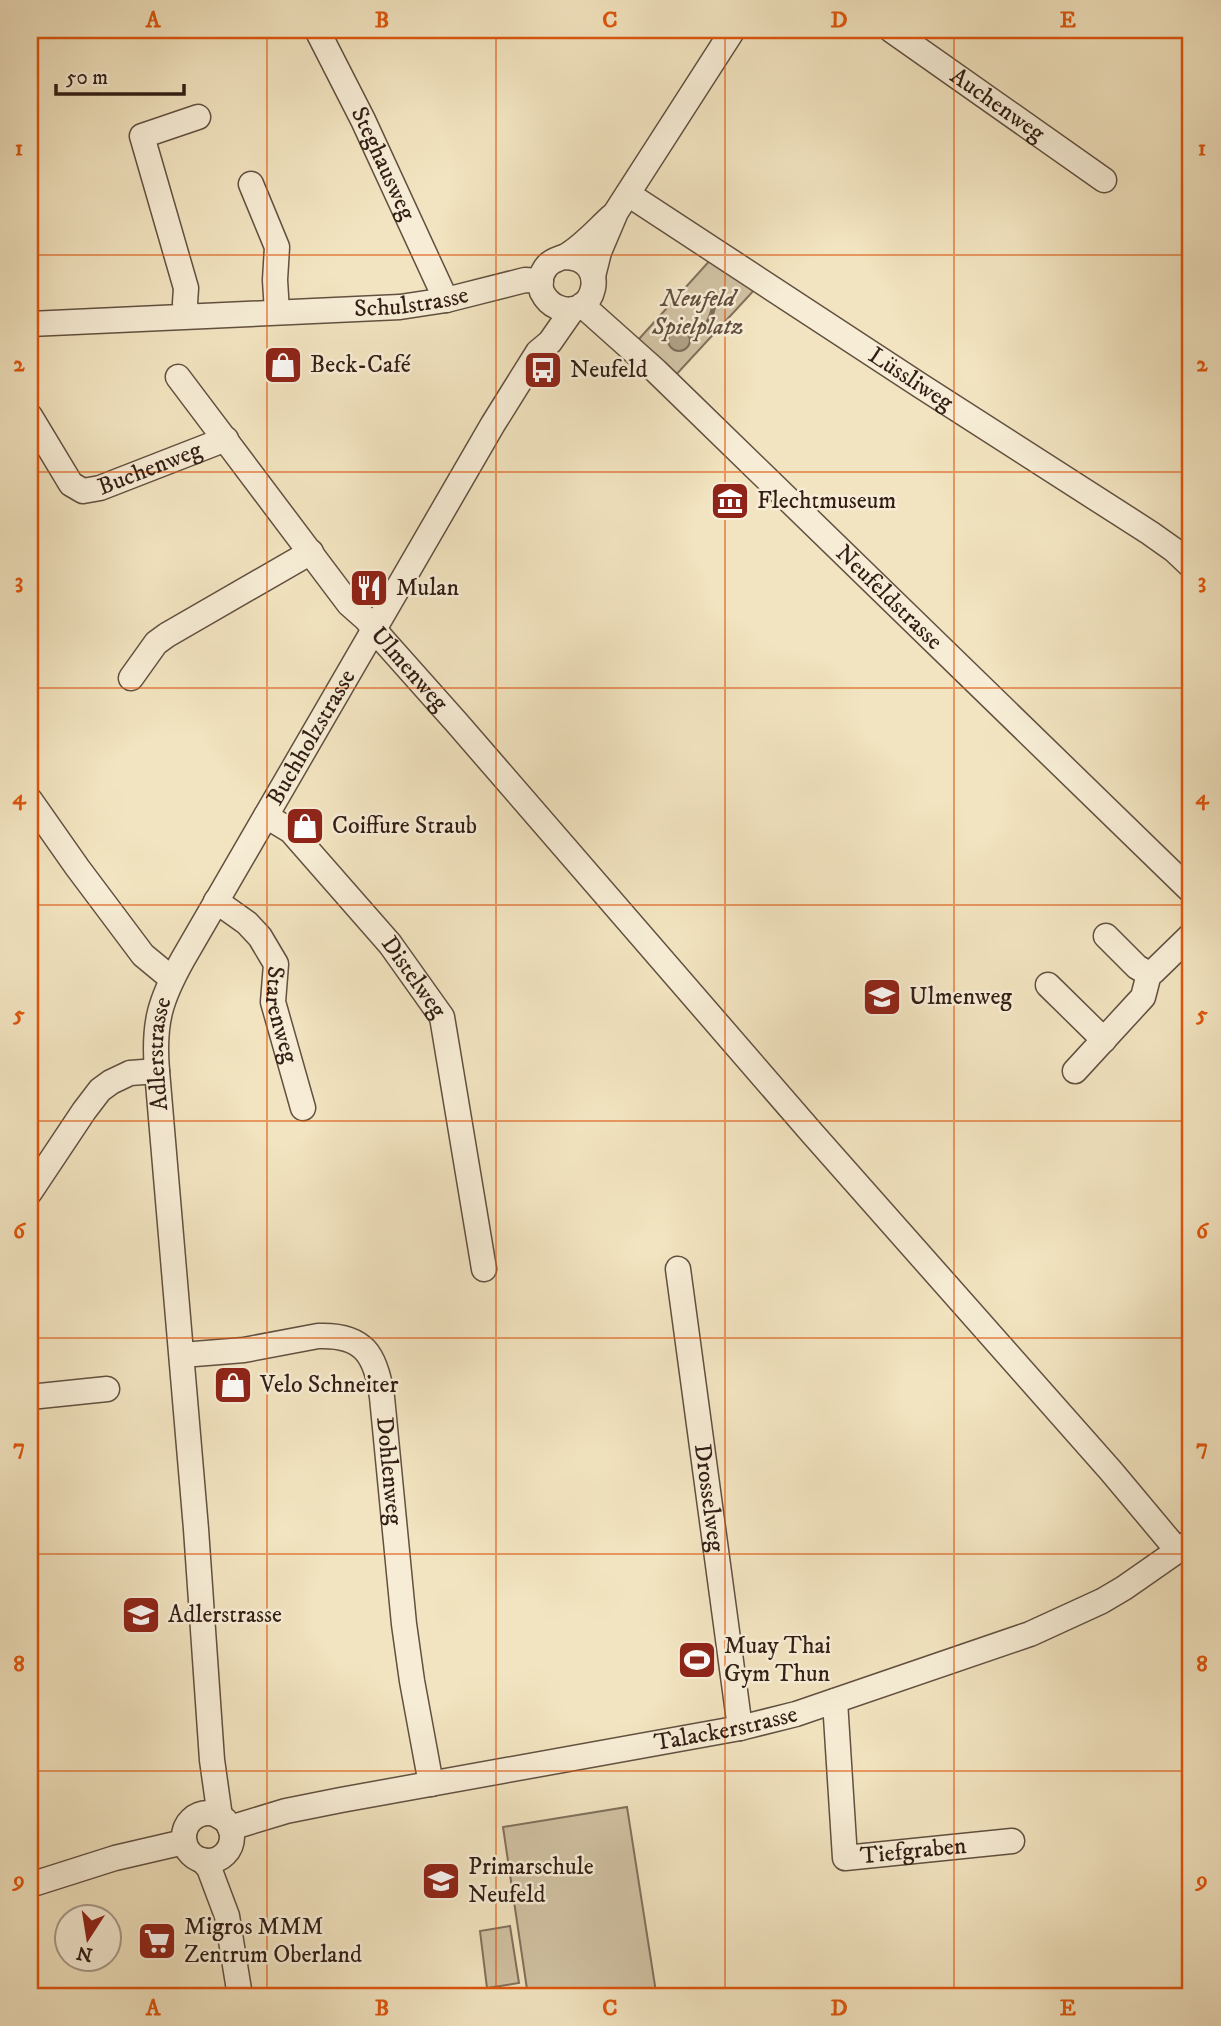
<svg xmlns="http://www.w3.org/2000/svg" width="1221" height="2026" font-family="'IM FELL DW Pica',serif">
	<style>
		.green { fill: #d1c2a3; stroke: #82705c; stroke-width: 2 }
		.water { fill: #b1a186; stroke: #7e6d59; stroke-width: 2 }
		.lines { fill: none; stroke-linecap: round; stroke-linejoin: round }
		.stream { stroke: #7e6d59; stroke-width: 5 }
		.minor-casing { stroke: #625040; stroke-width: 27 }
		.minor { stroke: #f7edd6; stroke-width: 24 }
		.grid { fill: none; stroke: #df560c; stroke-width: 2; stroke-opacity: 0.55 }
		.labels { text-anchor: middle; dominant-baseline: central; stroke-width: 5; stroke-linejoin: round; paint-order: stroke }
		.street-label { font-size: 24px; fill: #321e15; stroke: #f7edd6 }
		.park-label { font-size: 24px; font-style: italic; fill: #624f40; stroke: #f7edd6 }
		.poi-label { font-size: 24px; fill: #321e15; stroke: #f7edd6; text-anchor: start }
		.neatline { fill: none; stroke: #df560c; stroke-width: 2.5 }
		.grid-label { font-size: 23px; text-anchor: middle; font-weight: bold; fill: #df560c }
	</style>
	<rect width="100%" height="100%" fill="#f2e4c0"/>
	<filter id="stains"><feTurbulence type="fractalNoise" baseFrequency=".00286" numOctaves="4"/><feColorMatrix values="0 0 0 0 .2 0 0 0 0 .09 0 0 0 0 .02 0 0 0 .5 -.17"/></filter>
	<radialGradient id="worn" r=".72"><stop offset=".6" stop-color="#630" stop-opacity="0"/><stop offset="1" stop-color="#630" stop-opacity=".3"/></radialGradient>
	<g class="green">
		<polygon points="712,258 757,287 674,377 638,340"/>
		<polygon points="627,1807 656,1992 653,1992 654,1996 528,1996 503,1827"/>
		<polygon points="510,1926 519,1983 487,1988 480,1931"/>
	</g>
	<circle class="water" cx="679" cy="340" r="11"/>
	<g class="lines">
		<path class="stream" d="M691 337C707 332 712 316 715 301"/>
		<g class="minor-casing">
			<g id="minor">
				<path id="s1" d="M317 30 363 120 446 300"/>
				<path id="s2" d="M891 30 1104 180"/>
				<polyline points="251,184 277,247 275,280 277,312"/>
				<path id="s3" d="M628 194 921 386 1150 533 1174 550 1191 566"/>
				<path d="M565 257C612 258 595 324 557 307 550 304 545 298 542 292 539 283 541 273 547 266 552 260 559 259 566 256 582 247 597 230 611 217"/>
				<polyline points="593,276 599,252 616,212 733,30"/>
				<path id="s4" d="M582 305 656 371 1191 891"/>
				<polyline points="187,316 185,303 186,288 142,136 198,117"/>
				<path id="s5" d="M30 324 400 307 446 300 525 280 541 281"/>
				<path id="s6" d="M178 377 349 604 366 619 384 641 457 723 812 1133 1111 1471 1178 1551"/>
				<path id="s7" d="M30 416 71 484 83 491 100 488 226 439"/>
				<polyline points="131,678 156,643 167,635 311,552"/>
				<polyline points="30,800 77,867 143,955 172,979"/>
				<path id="s8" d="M266 816 291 831 390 944 442 1017 484 1269"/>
				<path id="s9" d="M216 901 247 923 260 937 276 964 273 1002 303 1108"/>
				<polyline points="1106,936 1137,967 1149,974"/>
				<polyline points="1048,985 1104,1040"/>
				<polyline points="1075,1071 1143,997 1149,974 1153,972 1191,935"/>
				<polyline points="30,1192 84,1111 100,1090 111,1082 130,1073 157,1071"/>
				<path id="s10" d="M678 1269 740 1728"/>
				<path id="s11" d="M182 1355 244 1350 318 1336C364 1334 376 1355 382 1397L404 1624 412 1681 431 1784"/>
				<polyline points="30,1397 107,1389"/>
				<path id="s12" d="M835 1701 845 1858 1012 1841"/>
				<circle cx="208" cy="1837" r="24"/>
				<path id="s13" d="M220 1817 212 1760 196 1529 157 1071C153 1023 160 1000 183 959L493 424 538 352 550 342 573 309"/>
				<path id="s14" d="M230 1828 286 1811 341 1800 740 1728 796 1714 1030 1634 1102 1601 1124 1588 1190 1542"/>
				<polyline points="202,1860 209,1868 227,1916 240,1996"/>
				<polyline points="30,1885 115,1858 184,1842"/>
			</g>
		</g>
		<use href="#minor" class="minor"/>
	</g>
	<path class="grid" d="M267 30V1996M496 30V1996M725 30V1996M954 30V1996M30 255H1191M30 472H1191M30 688H1191M30 905H1191M30 1121H1191M30 1338H1191M30 1554H1191M30 1771H1191"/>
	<defs>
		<g id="shop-square" transform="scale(2.0125)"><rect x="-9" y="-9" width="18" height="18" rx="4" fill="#8f2418" stroke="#f7edd6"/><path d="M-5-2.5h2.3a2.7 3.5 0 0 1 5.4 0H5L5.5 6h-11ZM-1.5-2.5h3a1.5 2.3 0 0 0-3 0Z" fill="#fff"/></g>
		<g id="bus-square" transform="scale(2.0125)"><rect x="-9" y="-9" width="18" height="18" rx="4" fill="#8f2418" stroke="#f7edd6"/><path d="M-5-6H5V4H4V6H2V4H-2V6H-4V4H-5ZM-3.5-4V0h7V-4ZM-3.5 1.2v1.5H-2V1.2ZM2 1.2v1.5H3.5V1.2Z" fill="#fff"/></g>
		<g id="museum-square" transform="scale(2.0125)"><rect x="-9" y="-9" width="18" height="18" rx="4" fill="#8f2418" stroke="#f7edd6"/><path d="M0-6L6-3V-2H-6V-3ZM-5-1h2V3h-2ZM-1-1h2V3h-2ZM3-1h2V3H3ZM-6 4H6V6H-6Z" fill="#fff"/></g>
		<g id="restaurant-square" transform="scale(2.0125)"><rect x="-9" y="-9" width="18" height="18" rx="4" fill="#8f2418" stroke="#f7edd6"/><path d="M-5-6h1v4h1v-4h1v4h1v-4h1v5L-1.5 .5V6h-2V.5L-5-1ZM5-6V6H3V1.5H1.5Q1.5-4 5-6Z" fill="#fff"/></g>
		<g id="school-square" transform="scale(2.0125)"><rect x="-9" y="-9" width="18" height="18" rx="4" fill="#8f2418" stroke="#f7edd6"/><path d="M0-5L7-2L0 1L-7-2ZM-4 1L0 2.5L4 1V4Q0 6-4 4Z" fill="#fff"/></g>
		<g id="stadium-square" transform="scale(2.0125)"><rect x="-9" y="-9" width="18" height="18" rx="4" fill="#8f2418" stroke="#f7edd6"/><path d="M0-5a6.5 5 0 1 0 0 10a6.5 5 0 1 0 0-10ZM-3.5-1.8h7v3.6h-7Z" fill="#fff"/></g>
		<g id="supermarket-square" transform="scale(2.0125)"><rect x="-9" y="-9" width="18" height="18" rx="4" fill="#8f2418" stroke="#f7edd6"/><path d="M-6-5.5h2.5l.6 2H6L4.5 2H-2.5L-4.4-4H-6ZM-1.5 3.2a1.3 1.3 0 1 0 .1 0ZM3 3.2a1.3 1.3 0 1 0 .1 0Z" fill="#fff"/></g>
	</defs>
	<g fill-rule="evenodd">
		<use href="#shop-square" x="283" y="365"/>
		<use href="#bus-square" x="543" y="370"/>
		<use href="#museum-square" x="730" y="501"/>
		<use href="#restaurant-square" x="369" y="588"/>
		<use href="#shop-square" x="305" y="826"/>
		<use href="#school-square" x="882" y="997"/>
		<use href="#shop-square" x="233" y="1385"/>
		<use href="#school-square" x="141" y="1615"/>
		<use href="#stadium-square" x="697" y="1660"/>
		<use href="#school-square" x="441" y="1881"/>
		<use href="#supermarket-square" x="157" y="1941"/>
	</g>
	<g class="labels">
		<g class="street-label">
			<text stroke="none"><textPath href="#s2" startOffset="130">Auchenweg</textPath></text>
			<text stroke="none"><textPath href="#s1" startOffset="149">Steghausweg</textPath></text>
			<text stroke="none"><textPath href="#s5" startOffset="382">Schulstrasse</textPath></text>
			<text stroke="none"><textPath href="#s3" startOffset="338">Lüssliweg</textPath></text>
			<text stroke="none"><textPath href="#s7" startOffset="164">Buchenweg</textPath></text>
			<text stroke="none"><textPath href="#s4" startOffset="424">Neufeldstrasse</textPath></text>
			<text stroke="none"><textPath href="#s6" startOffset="373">Ulmenweg</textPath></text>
			<text stroke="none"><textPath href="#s13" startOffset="1122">Buchholzstrasse</textPath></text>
			<text stroke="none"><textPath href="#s8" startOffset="220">Distelweg</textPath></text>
			<text stroke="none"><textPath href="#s9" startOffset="140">Starenweg</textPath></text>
			<text stroke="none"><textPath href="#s13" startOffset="766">Adlerstrasse</textPath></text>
			<text stroke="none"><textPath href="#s11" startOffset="313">Dohlenweg</textPath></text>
			<text stroke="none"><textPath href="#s10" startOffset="231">Drosselweg</textPath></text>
			<text stroke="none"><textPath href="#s14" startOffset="506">Talackerstrasse</textPath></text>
			<text stroke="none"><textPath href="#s12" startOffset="226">Tiefgraben</textPath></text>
		</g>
		<g class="park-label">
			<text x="698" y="299">Neufeld<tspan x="698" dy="28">Spielplatz</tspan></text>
		</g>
		<g class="poi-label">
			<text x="310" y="365">Beck-Café</text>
			<text x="570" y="370">Neufeld</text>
			<text x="757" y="501">Flechtmuseum</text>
			<text x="396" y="588">Mulan</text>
			<text x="332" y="826">Coiffure Straub</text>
			<text x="909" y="997">Ulmenweg</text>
			<text x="260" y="1385">Velo Schneiter</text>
			<text x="168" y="1615">Adlerstrasse</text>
			<text x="724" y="1646">Muay Thai<tspan x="724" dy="28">Gym Thun</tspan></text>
			<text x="468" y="1867">Primarschule<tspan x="468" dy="28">Neufeld</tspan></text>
			<text x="184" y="1927">Migros MMM<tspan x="184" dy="28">Zentrum Oberland</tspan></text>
		</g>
	</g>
	<rect width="1221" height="2026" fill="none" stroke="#f2e4c0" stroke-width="77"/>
	<g transform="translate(88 1938) rotate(192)"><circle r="33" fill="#f7edd6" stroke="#a89a89" stroke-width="2"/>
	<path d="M0-5L12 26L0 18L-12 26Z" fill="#8f2418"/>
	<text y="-10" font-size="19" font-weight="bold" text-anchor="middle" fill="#321e15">N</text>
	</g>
	<path d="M56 84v10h128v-10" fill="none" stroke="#321e15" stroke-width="3.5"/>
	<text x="66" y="84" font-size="21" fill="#321e15" stroke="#f7edd6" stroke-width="5" paint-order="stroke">50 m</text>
	<rect x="38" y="38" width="1144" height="1950" class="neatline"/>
	<g class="grid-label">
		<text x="153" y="27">A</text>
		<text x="382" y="27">B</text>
		<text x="610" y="27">C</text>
		<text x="839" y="27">D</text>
		<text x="1068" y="27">E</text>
		<text x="19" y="155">1</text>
		<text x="1202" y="155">1</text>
		<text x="19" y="371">2</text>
		<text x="1202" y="371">2</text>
		<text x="19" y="588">3</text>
		<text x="1202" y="588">3</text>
		<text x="19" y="804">4</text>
		<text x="1202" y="804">4</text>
		<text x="19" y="1021">5</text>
		<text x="1202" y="1021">5</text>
		<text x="19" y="1238">6</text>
		<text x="1202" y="1238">6</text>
		<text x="19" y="1454">7</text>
		<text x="1202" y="1454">7</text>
		<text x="19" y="1671">8</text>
		<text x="1202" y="1671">8</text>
		<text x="19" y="1887">9</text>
		<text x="1202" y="1887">9</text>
		<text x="153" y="2015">A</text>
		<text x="382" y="2015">B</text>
		<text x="610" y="2015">C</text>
		<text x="839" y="2015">D</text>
		<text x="1068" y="2015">E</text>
	</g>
	<rect width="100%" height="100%" filter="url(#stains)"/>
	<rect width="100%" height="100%" fill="url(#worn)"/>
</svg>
